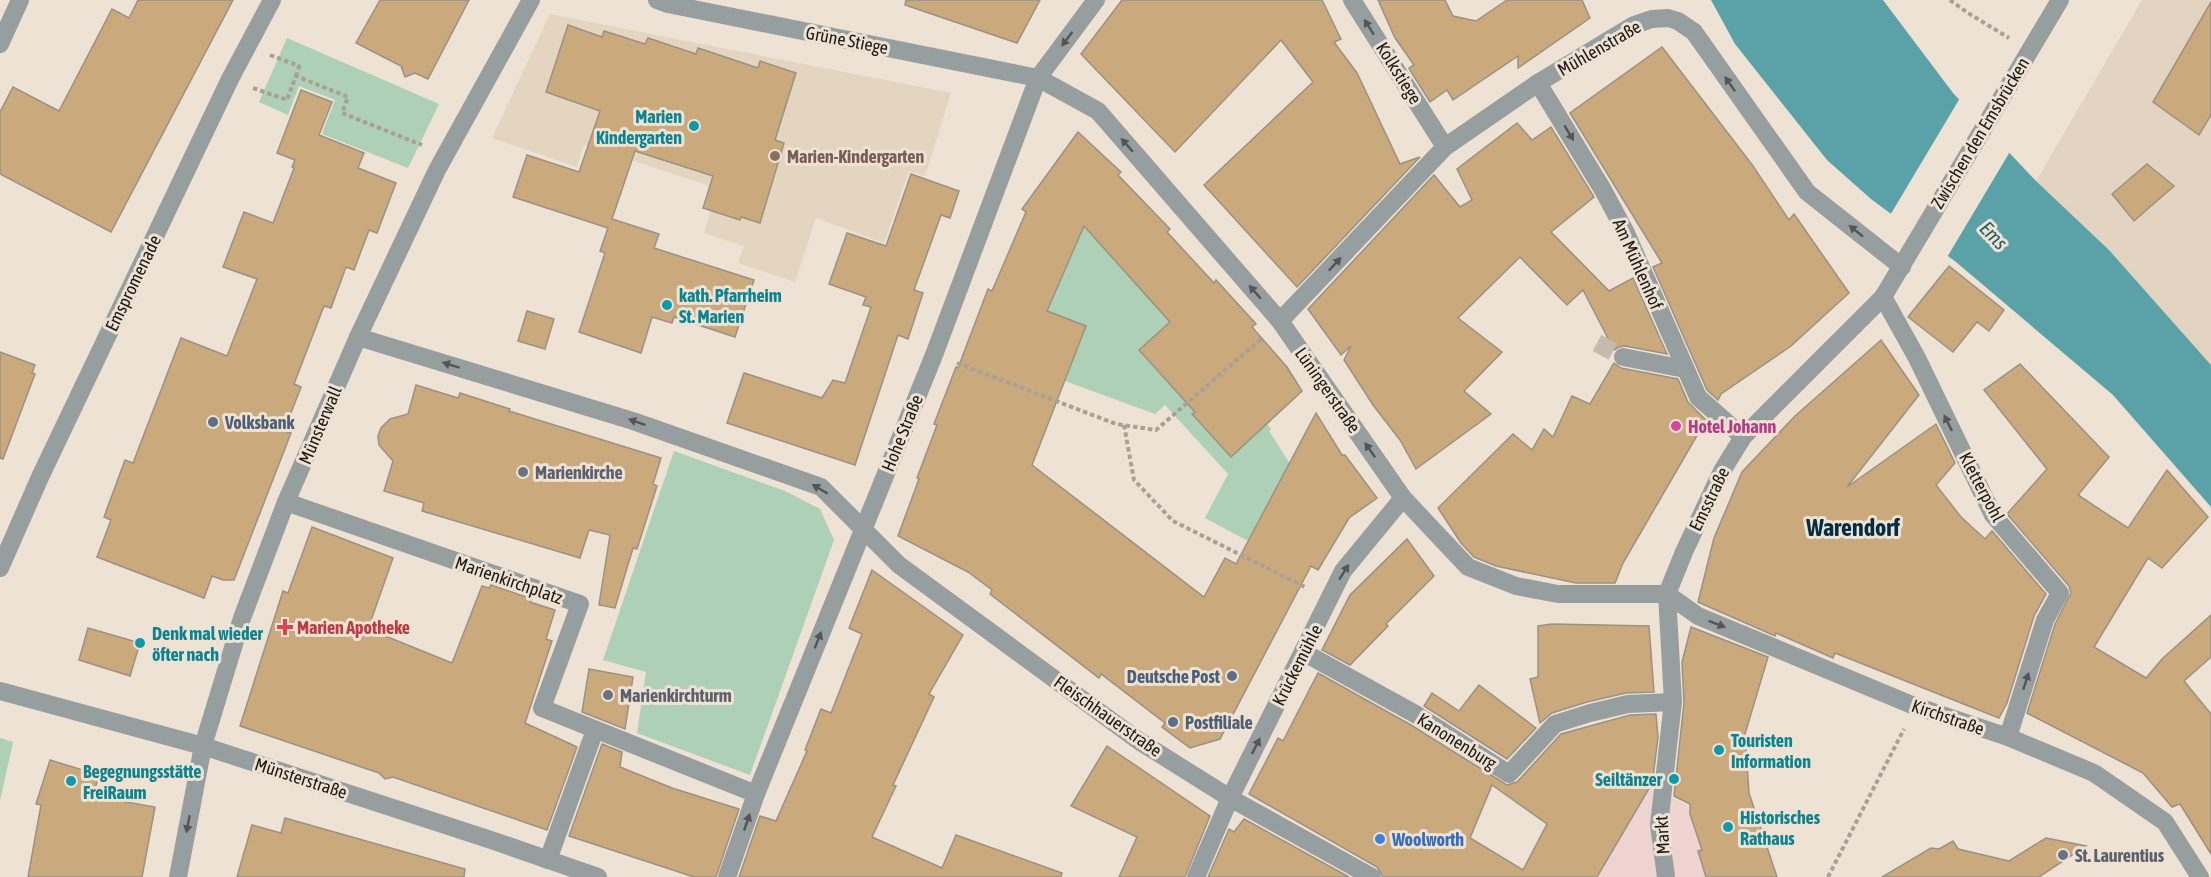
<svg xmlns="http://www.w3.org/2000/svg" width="2211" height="877" font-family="'Asap Condensed',sans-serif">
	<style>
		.commercial { fill: #eed3d0 }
		.industrial { fill: #e2d4c1 }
		.built { fill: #e4d5c0 }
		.green { fill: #add0b7 }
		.water { fill: #5ba1a8 }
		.pier { fill: #ede2d4 }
		.building { fill: #caa97c; stroke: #9b9184; stroke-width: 1.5; fill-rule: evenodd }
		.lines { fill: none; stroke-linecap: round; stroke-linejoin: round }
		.minor-tunnel { stroke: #c4baae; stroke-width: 18; stroke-dasharray: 18 9; stroke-linecap: butt }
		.path { stroke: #aaa196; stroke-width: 4; stroke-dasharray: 4.5 3; stroke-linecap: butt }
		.minor { stroke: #969ea0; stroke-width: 18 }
		.oneway { fill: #545554 }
		.culture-dot { fill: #0f9aa8; stroke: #ede2d4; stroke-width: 2 }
		.education-dot { fill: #8d6e63; stroke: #ede2d4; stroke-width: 2 }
		.service-dot { fill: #5c6f8a; stroke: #ede2d4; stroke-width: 2 }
		.hotel-dot { fill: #d1479c; stroke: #ede2d4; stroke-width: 2 }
		.worship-dot { fill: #6b7280; stroke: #ede2d4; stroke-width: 2 }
		.health-dot { fill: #e0444e; stroke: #ede2d4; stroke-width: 2 }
		.shop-dot { fill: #3f7fe0; stroke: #ede2d4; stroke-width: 2 }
		.labels { text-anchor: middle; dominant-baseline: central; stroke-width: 6; stroke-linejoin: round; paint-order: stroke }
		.street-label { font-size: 18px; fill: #1e1a15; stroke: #ede2d4 }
		.culture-label { font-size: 18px; font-weight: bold; fill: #0d838f; stroke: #ede2d4; text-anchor: start }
		.education-label { font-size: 18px; font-weight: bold; fill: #785e54; stroke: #ede2d4; text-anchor: start }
		.service-label { font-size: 18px; font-weight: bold; fill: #4e5e75; stroke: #ede2d4; text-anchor: start }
		.hotel-label { font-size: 18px; font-weight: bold; fill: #b23c85; stroke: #ede2d4; text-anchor: start }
		.worship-label { font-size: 18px; font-weight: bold; fill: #5b616d; stroke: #ede2d4; text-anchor: start }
		.health-label { font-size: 18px; font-weight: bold; fill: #be3a42; stroke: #ede2d4; text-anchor: start }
		.shop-label { font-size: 18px; font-weight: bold; fill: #366cbe; stroke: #ede2d4; text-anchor: start }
		.water-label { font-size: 20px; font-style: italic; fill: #245e64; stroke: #ede2d4 }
		.district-label { font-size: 24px; font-weight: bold; fill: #022d43; stroke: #ede2d4 }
	</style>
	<rect width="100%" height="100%" fill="#ede2d4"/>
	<polygon class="commercial" points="1646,786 1687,805 1702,850 1698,852 1706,877 1597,877"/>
	<polygon class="industrial" points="2142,0 2211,0 2211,365 2109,250 2036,181"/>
	<polygon class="built" points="550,14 951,93 925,176 909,171 884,243 816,218 795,282 738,263 744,246 704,233 717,188 584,145 577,167 492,138"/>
	<g class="green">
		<polygon points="287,38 439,104 408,168 322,134 335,100 299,86 288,115 259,102"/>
		<polygon points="1084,224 1170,322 1139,351 1177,393 1252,327 1269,346 1193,414 1231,457 1267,424 1271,429 1269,431 1301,481 1288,499 1274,491 1248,541 1205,518 1228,474 1165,405 1155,414 1065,381 1086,326 1047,311 1076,246 1070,242"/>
		<polygon points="674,451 785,491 820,509 834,540 750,775 637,733 646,672 603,660"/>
		<polygon points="0,738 13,742 0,801"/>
	</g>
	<polygon class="water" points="1711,0 1883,0 1953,93 2036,181 2109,250 2211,365 2211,507 2113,395 1956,262 1871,199 1827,160 1735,44"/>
	<polygon class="pier" points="1960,98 2011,150 1946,259 1889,217"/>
	<g class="building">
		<polygon points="138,0 233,0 111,232 0,174 0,112 13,87 59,111 112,9 129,18"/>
		<polygon points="380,0 469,0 428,79 415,73 405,77 401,66 356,43"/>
		<polygon points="906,0 1040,0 1017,43 905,5"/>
		<polygon points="1122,0 1322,0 1341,39 1334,42 1357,73 1400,164 1420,157 1297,287 1204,185 1313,82 1281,40 1175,152 1081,54"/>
		<polygon points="1378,0 1445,0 1453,16 1476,21 1507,0 1582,0 1590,18 1518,68 1518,56 1453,100 1447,90 1430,102 1411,72 1409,68 1414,65 1395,38"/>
		<polygon points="2211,2 2211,115 2199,135 2153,102"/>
		<polygon points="568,25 602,37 604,31 645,44 648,38 696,54 698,48 758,68 760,61 796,73 775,140 784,143 760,223 741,217 740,220 703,208 713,176 635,151 612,219 659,234 654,248 754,280 735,337 674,317 672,323 652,317 641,353 579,332 605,253 600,251 608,228 513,197 527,155 579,172 600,111 546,92"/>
		<polygon points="1662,47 1753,166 1789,220 1794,214 1849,293 1791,346 1721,394 1718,400 1707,390 1653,267 1662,263 1570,113"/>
		<polygon points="301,90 332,102 319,135 364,153 358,168 396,183 377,233 369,230 354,270 346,267 331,308 324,306 294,384 301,387 284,431 291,433 234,580 223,580 212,576 204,598 97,557 111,520 104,517 125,460 133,463 181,338 227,356 257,279 223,267 244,212 273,223 294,168 292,167 295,160 277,153"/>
		<polygon points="1517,123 1532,140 1551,127 1594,197 1551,232 1609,291 1633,278 1667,354 1625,346 1619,347 1614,350 1583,290 1567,305 1520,257 1458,318 1502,352 1464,391 1491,414 1416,469 1400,440 1373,405 1344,360 1351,346 1341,355 1308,309 1434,175 1460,207 1472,200 1457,169"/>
		<polygon points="1078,132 1121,172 1118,175 1170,229 1167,232 1214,283 1216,280 1256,324 1252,327 1287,367 1302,391 1231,457 1192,414 1195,412 1139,350 1170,322 1084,226 1047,311 1086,326 1032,465 1204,597 1225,558 1236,564 1316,413 1342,455 1345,455 1377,498 1349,518 1318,570 1311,566 1220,739 1190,748 1162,727 1165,723 1101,674 1099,678 990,594 992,590 968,572 898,536 919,479 917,478 937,425 934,424 956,367 958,368 988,289 992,291 1026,212 1022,209"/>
		<polygon points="2147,164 2174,186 2134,221 2112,194"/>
		<polygon points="911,174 959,191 950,218 941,215 914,290 923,293 908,339 898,335 855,465 727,423 744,373 822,398 833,380 845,383 871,307 863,305 866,297 829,284 847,233 886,246"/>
		<polygon points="1949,266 2004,310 1989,331 1977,322 1953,352 1908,317"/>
		<polygon points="527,311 554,319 545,349 518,341"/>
		<polygon points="1881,340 1919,395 1847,487 1936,424 1955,463 1936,485 1961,517 1985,539 1992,531 2046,594 2034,616 2007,703 1999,718 1835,653 1833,658 1776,633 1775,636 1698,602 1714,538 1742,472 1795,416"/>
		<polygon points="0,352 35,365 32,373 35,374 3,459 0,458"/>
		<polygon points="1614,363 1621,368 1678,379 1688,402 1706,420 1623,563 1615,583 1576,583 1496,566 1474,557 1461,543 1438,508 1513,434 1532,450 1544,429 1553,437 1572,396 1590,404"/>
		<polygon points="2020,364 2109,457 2078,495 2128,528 2167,470 2208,517 2162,568 2148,558 2094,647 2146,678 2162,659 2211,615 2211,657 2184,681 2211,714 2211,854 2180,804 2172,807 2143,773 2027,713 2055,624 2071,593 2069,586 2007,514 2047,469 1984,390"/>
		<polygon points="416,385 458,398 460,393 510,409 509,411 661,458 653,484 657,486 637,549 633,548 615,608 599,605 610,535 589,530 580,558 422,511 424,503 384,491 393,461 379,445 378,436 381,428 390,419 408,414"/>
		<polygon points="312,527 393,558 368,629 452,663 482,586 489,588 491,585 532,599 530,602 555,610 546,639 552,641 525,723 577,747 547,830 393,777 385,779 379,773 240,726 283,591 288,593"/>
		<polygon points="1407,539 1434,576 1386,624 1388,626 1350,665 1322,650 1350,595"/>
		<polygon points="872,570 963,635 929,694 934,697 893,785 896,786 872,837 942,868 956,835 1062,873 1061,877 739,877 760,816 776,821 807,751 805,750 821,709 831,713 862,634 849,628"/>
		<polygon points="1552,624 1649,626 1654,692 1626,693 1587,702 1552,713 1540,723 1530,679 1538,677 1538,626"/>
		<polygon points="1691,627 1768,657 1745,734 1749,793 1777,877 1706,877 1698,851 1702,850 1690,814 1690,804 1674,796 1684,703 1682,662"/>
		<polygon points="88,628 140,643 130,676 79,660"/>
		<polygon points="589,669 633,677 625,729 582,712"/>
		<path d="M1318 673 1411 725 1507 785 1517 782 1561 734 1630 715 1656 714 1658 737 1652 786 1651 785 1597 877H1383L1377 867 1249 794 1278 738 1283 741ZM1492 785 1547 824 1523 870 1470 838Z"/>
		<polygon points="1479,685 1536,728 1507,759 1424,706 1432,693 1459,711"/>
		<polygon points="602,744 622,752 620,767 672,788 739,809 716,877 694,877 569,836"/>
		<polygon points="1107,746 1210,816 1185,877 1119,877 1137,837 1071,806"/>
		<polygon points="50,760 99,775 93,796 155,807 142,877 28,877 41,805 36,804"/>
		<polygon points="285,818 465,869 464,877 237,877 252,825 281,833"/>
		<polygon points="1244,819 1349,877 1208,877 1229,829 1234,832"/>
		<polygon points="2046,838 2086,846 2039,877 1882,877 1931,848 1939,849 1953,841 1958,849 2009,861"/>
	</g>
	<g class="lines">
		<polyline class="minor-tunnel" points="1597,343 1623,357"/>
		<g class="path">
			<polyline points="1950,0 1968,13 2009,38"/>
			<polyline points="270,55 299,66 296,76"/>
			<polyline points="253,88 287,100 296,76 348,97 342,113 422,145"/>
			<polyline points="957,363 1116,424 1156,430 1261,339"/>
			<polyline points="1124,425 1134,480 1173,521 1307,588"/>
			<polyline points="1828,877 1904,729"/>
		</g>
		<g class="minor">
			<polyline points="657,0 668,4 1038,78 1098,111 1280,321 1403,498 1468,567 1516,586 1558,594 1667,594"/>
			<polyline points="1352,0 1445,147"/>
			<polyline points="0,44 20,0"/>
			<polyline points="1538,83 1603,190 1626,233 1698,397 1743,437"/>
			<polyline points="1883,297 1917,358 1993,515 2060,593 2045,620 2008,737"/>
			<polyline points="1280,321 1445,147 1538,83 1634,25 1652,19 1668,18 1678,21 1694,32 1807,192 1902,267"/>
			<polyline points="358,337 633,421 821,487 899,565 1139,741 1230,798 1372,877"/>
			<polyline points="1623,357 1685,369"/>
			<polyline points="286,502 580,604 542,708 756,794"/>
			<polyline points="0,568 41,475 230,79 272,0"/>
			<polyline points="1667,594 1698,616 1912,705 2008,737 2094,773 2165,822 2200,877"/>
			<polyline points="1303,652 1417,715 1509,774 1555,724 1590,713 1628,704 1673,702"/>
			<polyline points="0,691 203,746 491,840 598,877"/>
			<polyline points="548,860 595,730"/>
			<polyline points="178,877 203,746 242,618 286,502 358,337 437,170 531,0"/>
			<polyline points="727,877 756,794 934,355 1038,78 1096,0"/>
			<polyline points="1196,877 1230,798 1343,571 1403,498"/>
			<polyline points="1666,877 1659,825 1673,702 1667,594 1684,552 1722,471 1743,437 1883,297 2060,0"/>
		</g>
	</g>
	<defs><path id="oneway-solid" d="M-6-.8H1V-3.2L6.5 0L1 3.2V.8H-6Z" transform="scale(1.5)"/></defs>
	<g class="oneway">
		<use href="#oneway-solid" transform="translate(1369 27) rotate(-122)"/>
		<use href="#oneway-solid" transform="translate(1067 39) rotate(127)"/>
		<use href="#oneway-solid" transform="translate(1730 84) rotate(-125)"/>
		<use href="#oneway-solid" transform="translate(1569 133) rotate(59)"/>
		<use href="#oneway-solid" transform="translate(1127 145) rotate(-131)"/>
		<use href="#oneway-solid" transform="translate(1856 231) rotate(-141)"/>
		<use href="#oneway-solid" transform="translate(1335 264) rotate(-47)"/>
		<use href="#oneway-solid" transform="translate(1255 292) rotate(-131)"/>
		<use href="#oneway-solid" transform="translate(451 365) rotate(-163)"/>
		<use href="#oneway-solid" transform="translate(637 422) rotate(-161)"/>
		<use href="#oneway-solid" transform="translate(1948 423) rotate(-116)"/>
		<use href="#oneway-solid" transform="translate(1370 450) rotate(-125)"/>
		<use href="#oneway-solid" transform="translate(820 489) rotate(-149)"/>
		<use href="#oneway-solid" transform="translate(1344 572) rotate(-58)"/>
		<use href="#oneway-solid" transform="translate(1717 624) rotate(21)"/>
		<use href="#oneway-solid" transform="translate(818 640) rotate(-68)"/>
		<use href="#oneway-solid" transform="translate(2026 681) rotate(-72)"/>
		<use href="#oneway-solid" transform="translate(1256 746) rotate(-63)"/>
		<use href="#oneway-solid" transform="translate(747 822) rotate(-71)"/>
		<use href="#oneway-solid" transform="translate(188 824) rotate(101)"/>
	</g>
	<g class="culture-dot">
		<circle cx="694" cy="126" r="6"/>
		<circle cx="667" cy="305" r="6"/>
		<circle cx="140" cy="643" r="6"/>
		<circle cx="1719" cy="750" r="6"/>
		<circle cx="1674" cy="779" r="6"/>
		<circle cx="71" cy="781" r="6"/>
		<circle cx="1728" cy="827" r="6"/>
	</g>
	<circle class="education-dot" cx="775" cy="156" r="6"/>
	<g class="service-dot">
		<circle cx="213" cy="422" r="6"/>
		<circle cx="1232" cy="676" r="6"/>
		<circle cx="1173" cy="722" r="6"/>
	</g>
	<circle class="hotel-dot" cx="1676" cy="426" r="6"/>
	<g class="worship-dot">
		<circle cx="523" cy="472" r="6"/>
		<circle cx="608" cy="695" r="6"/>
		<circle cx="2063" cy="855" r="6"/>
	</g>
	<path class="health-dot" d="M282 618h6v6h6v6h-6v6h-6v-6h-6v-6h6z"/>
	<circle class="shop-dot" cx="1380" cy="839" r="6"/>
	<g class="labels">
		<g class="street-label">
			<text transform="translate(847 40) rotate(11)">Grüne Stiege</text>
			<text transform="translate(1599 48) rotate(-30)">Mühlenstraße</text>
			<text transform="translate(1399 73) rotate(58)">Kolkstiege</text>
			<text transform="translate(1980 133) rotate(-59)">Zwischen den Emsbrücken</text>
			<text transform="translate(1638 264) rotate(66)">Am Mühlenhof</text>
			<text transform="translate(133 283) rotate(-64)">Emspromenade</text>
			<text transform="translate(1328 390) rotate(55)">Lüningerstraße</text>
			<text transform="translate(320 425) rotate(-67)">Münsterwall</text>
			<text transform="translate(902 433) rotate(-68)">Hohe Straße</text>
			<text transform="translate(1982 487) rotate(62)">Kletterpohl</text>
			<text transform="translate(1709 499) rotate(-64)">Emsstraße</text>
			<text transform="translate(509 580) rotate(19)">Marienkirchplatz</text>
			<text transform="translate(1297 665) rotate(-63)">Krückemühle</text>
			<text transform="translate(1108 716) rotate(35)">Fleischhauerstraße</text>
			<text transform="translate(1948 717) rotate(19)">Kirchstraße</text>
			<text transform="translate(1457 741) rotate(32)">Kanonenburg</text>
			<text transform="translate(301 778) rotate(18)">Münsterstraße</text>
			<text transform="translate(1662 835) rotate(-93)">Markt</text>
		</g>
		<g class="culture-label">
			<text x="682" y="116" text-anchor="end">Marien<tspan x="682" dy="21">Kindergarten</tspan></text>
			<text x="679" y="295">kath. Pfarrheim<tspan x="679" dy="21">St. Marien</tspan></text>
			<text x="152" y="633">Denk mal wieder<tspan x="152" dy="21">öfter nach</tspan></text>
			<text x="1731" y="740">Touristen<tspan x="1731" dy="21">Information</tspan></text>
			<text x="83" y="771">Begegnungsstätte<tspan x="83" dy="21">FreiRaum</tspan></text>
			<text x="1662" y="779" text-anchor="end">Seiltänzer</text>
			<text x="1740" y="817">Historisches<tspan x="1740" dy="21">Rathaus</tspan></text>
		</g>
		<g class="education-label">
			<text x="787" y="156">Marien-Kindergarten</text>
		</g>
		<g class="service-label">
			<text x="225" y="422">Volksbank</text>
			<text x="1220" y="676" text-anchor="end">Deutsche Post</text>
			<text x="1185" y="722">Postfiliale</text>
		</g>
		<g class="hotel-label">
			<text x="1688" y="426">Hotel Johann</text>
		</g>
		<g class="worship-label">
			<text x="535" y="472">Marienkirche</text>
			<text x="620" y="695">Marienkirchturm</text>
			<text x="2075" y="855">St. Laurentius</text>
		</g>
		<g class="health-label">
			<text x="297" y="627">Marien Apotheke</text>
		</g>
		<g class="shop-label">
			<text x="1392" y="839">Woolworth</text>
		</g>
		<g class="water-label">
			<text transform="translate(1994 235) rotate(46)">Ems</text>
		</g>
		<g class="district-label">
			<text x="1853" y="527">Warendorf</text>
		</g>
	</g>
</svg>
